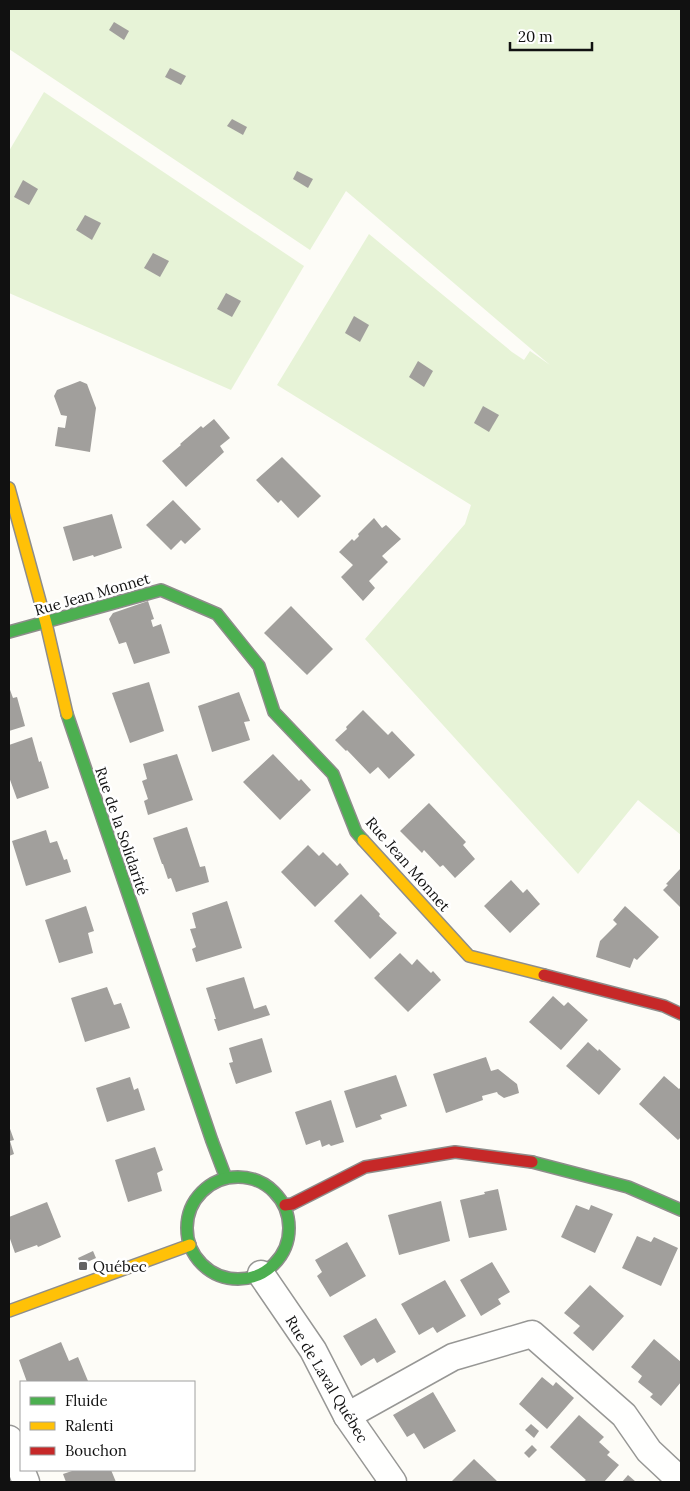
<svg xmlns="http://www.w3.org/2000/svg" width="690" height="1491" font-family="Lora,serif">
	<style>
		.green { fill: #e7f3d7 }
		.building { fill: #a19f9c }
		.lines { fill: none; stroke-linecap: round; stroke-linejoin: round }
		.street-casing { stroke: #979795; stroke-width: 29 }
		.fast-casing { stroke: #8e8d8b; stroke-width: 14 }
		.slow-casing { stroke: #8e8d8b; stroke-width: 14 }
		.jam-casing { stroke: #8e8d8b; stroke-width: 14 }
		.street { stroke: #fffffe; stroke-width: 26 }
		.fast { stroke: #4caf50; stroke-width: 11 }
		.slow { stroke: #ffc107; stroke-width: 11 }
		.jam { stroke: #c62828; stroke-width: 11 }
		.poi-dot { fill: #646362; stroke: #fff; stroke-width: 2 }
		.labels { text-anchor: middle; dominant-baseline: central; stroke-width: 5; stroke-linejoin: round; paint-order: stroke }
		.street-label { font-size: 15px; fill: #111; stroke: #fff }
		.poi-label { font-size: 15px; fill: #111; stroke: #fff; text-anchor: start }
	</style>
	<rect width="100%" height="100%" fill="#fdfcf7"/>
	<g class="green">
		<polygon points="9,9 681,9 681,835 638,800 578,874 365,639 465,524 471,505 277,385 369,234 512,352 524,360 530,351 550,365 346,191 310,250 9,49"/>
		<polygon points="44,92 304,266 231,390 9,293 9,151"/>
	</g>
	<g class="building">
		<polygon points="114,22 129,31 124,40 109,30"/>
		<polygon points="170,68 186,76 181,85 165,77"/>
		<polygon points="232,119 247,127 243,135 227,126"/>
		<polygon points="297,171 313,179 308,188 293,179"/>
		<polygon points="23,180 38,189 29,205 14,197"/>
		<polygon points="85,215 101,223 92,240 76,230"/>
		<polygon points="153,253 169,261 160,277 144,268"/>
		<polygon points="226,293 241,301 232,317 217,309"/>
		<polygon points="354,316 369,325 360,342 345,333"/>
		<polygon points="418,361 433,371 424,387 409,377"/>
		<polygon points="80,381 87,384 96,408 90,452 55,446 58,427 65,428 67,416 61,415 54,396 57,390"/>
		<polygon points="483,406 499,415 489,432 474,423"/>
		<polygon points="214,419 230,438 220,446 224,452 186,487 162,461 181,445 180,444 201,426 203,428"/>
		<polygon points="282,457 321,496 298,518 281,500 278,503 256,480"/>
		<polygon points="173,500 201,529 185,544 181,540 171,550 146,525"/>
		<polygon points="112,514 122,548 94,557 93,555 73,561 63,527"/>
		<polygon points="374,518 382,528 386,525 401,539 382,556 388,562 369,581 375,588 363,601 341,577 353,565 339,552 352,539 354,541 359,536 358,534"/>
		<polygon points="148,601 154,619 151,620 153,627 161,624 170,653 134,664 126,642 119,644 109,619 113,613"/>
		<polygon points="291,606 333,649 307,675 264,633"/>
		<polygon points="149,682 164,731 130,743 112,693"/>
		<polygon points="9,687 13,698 17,697 25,726 9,731"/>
		<polygon points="239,692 250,721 244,722 250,740 212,752 198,706"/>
		<polygon points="363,710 388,735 392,731 415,755 389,779 378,767 370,774 347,750 346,751 335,740 347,729 346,727"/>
		<polygon points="32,737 39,762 41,761 49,788 17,799 9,777 9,745"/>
		<polygon points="177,754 193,800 148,815 144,801 148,799 142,781 147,779 143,764"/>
		<polygon points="273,754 299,781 301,779 311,790 280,820 243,782"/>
		<polygon points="429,803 466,842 463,845 475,859 455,878 443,865 440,867 424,850 422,853 400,831"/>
		<polygon points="187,827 200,867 205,866 209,882 176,892 171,878 168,879 163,864 162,864 153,838"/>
		<polygon points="46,830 50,843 57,841 64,860 67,859 71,872 26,886 12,841"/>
		<polygon points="308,845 319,856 323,852 337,866 340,863 349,874 315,907 281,872"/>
		<polygon points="681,868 681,908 663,890 668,885 666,884"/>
		<polygon points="511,880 523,893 527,889 540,904 510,933 484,906"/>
		<polygon points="361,894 380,914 379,916 397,933 370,959 334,921"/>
		<polygon points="227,901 242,948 196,962 192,949 196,947 190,929 196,928 192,913"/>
		<polygon points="86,906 94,931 88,933 93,953 59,963 45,920"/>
		<polygon points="625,906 659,937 637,960 634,958 630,968 596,957 600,941 617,924 613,920"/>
		<polygon points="400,953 412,965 417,959 431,973 433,971 441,980 408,1012 374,978"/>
		<polygon points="244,977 254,1009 266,1005 270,1015 218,1031 214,1019 216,1019 206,988"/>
		<polygon points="107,987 114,1005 121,1003 130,1028 85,1042 71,998"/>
		<polygon points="553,996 564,1006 568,1002 588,1020 561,1050 529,1022"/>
		<polygon points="262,1038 272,1072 236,1084 229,1063 233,1062 229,1048"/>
		<polygon points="588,1042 598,1051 599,1049 621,1069 599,1095 566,1066"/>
		<polygon points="486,1057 491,1071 498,1069 517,1084 519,1093 504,1098 498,1094 497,1092 482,1096 483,1100 446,1113 433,1074"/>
		<polygon points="396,1075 407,1106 380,1115 382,1119 356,1128 344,1091"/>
		<polygon points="664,1076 679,1089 681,1087 681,1137 678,1140 639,1104"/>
		<polygon points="130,1077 134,1090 138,1088 145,1110 107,1122 96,1088"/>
		<polygon points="331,1100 344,1142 331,1146 329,1144 322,1147 320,1140 306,1145 295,1112"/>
		<polygon points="9,1126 14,1140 10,1141 14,1154 9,1156"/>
		<polygon points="155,1147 163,1170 157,1173 162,1191 128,1202 115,1160"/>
		<polygon points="498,1189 507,1230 469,1238 460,1200 485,1194 484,1192"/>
		<polygon points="441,1201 450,1241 399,1255 388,1215"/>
		<polygon points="47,1202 61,1237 38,1247 37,1245 15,1253 9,1236 9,1217"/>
		<polygon points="576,1205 589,1210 591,1205 613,1214 595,1253 561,1237"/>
		<polygon points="637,1236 651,1242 654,1237 678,1248 661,1286 622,1268"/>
		<polygon points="347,1242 366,1276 330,1297 317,1276 322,1272 315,1260"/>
		<polygon points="93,1251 96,1258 81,1265 78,1258"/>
		<polygon points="492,1262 510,1292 498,1299 501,1304 481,1316 460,1280"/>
		<polygon points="445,1280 466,1316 437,1333 433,1327 419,1335 401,1304"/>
		<polygon points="590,1285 624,1316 593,1351 573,1333 580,1326 564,1313"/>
		<polygon points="376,1318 396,1352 377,1363 374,1358 361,1366 343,1336"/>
		<polygon points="654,1339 681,1362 681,1382 661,1406 650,1397 653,1394 638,1382 642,1376 631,1367"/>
		<polygon points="61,1342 69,1361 78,1357 88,1381 27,1382 19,1360"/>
		<polygon points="542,1377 553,1386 556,1382 574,1398 547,1429 519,1404"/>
		<polygon points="433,1392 456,1431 424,1449 414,1433 407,1437 393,1415"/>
		<polygon points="579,1415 604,1437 599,1442 610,1452 607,1455 619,1465 604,1482 583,1482 586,1480 550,1447"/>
		<polygon points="531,1424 539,1431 534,1438 525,1430"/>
		<polygon points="532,1445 537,1450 529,1458 524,1453"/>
		<polygon points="474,1459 498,1482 451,1482"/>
		<polygon points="75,1470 111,1470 116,1482 66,1482 63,1474"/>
		<polygon points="628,1475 636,1482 622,1482"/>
	</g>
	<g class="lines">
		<g class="street-casing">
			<g id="street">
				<polyline points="261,1274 313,1350 347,1416 393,1482"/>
				<polyline points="347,1416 453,1357 532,1334 624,1415 649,1451 681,1481"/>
				<polyline points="9,1439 26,1482"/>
			</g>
		</g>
		<g class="fast-casing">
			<g id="fast">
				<polyline points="9,632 161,590 217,614 259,666 274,712 333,774 356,832 363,840"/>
				<polyline points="67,714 212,1141 226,1178"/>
				<polyline points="532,1162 628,1187 681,1210"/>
				<circle cx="238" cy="1228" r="51"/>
			</g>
		</g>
		<g class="slow-casing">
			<g id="slow">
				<polyline points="9,488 46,623 67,714"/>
				<polyline points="363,840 469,956 544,975"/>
				<polyline points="9,1311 190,1245"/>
			</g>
		</g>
		<g class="jam-casing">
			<g id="jam">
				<polyline points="544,975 664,1006 681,1014"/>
				<polyline points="285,1205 292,1204 365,1167 455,1152 532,1162"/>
			</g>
		</g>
		<use href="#street" class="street"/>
		<use href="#fast" class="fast"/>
		<use href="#slow" class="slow"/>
		<use href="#jam" class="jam"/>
	</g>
	<rect class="poi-dot" x="78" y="1261" width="10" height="10" rx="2.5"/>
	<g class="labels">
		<g class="street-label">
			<text transform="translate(92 594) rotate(-16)">Rue Jean Monnet</text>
			<text transform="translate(122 831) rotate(71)">Rue de la Solidarité</text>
			<text transform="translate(408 864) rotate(49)">Rue Jean Monnet</text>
			<text transform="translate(327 1379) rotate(59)">Rue de Laval Québec</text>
		</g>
		<g class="poi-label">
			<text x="93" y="1266">Québec</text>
		</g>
	</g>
	<rect width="690" height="1491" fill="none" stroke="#111111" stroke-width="20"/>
	<rect x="20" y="1381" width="175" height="90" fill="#ffffff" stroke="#a0a0a0"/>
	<rect x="30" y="1397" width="25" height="8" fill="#4caf50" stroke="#a0a0a0"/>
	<text x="65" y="1406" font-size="15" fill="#111111">Fluide</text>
	<rect x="30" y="1422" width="25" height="8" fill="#ffc107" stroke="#a0a0a0"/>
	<text x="65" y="1431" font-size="15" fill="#111111">Ralenti</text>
	<rect x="30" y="1447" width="25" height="8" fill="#c62828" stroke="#a0a0a0"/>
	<text x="65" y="1456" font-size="15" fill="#111111">Bouchon</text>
	<path d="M510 42v8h82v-8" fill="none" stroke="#111111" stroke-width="2.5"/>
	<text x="518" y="42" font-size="15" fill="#111111" stroke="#ffffff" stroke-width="4" paint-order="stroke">20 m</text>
</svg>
